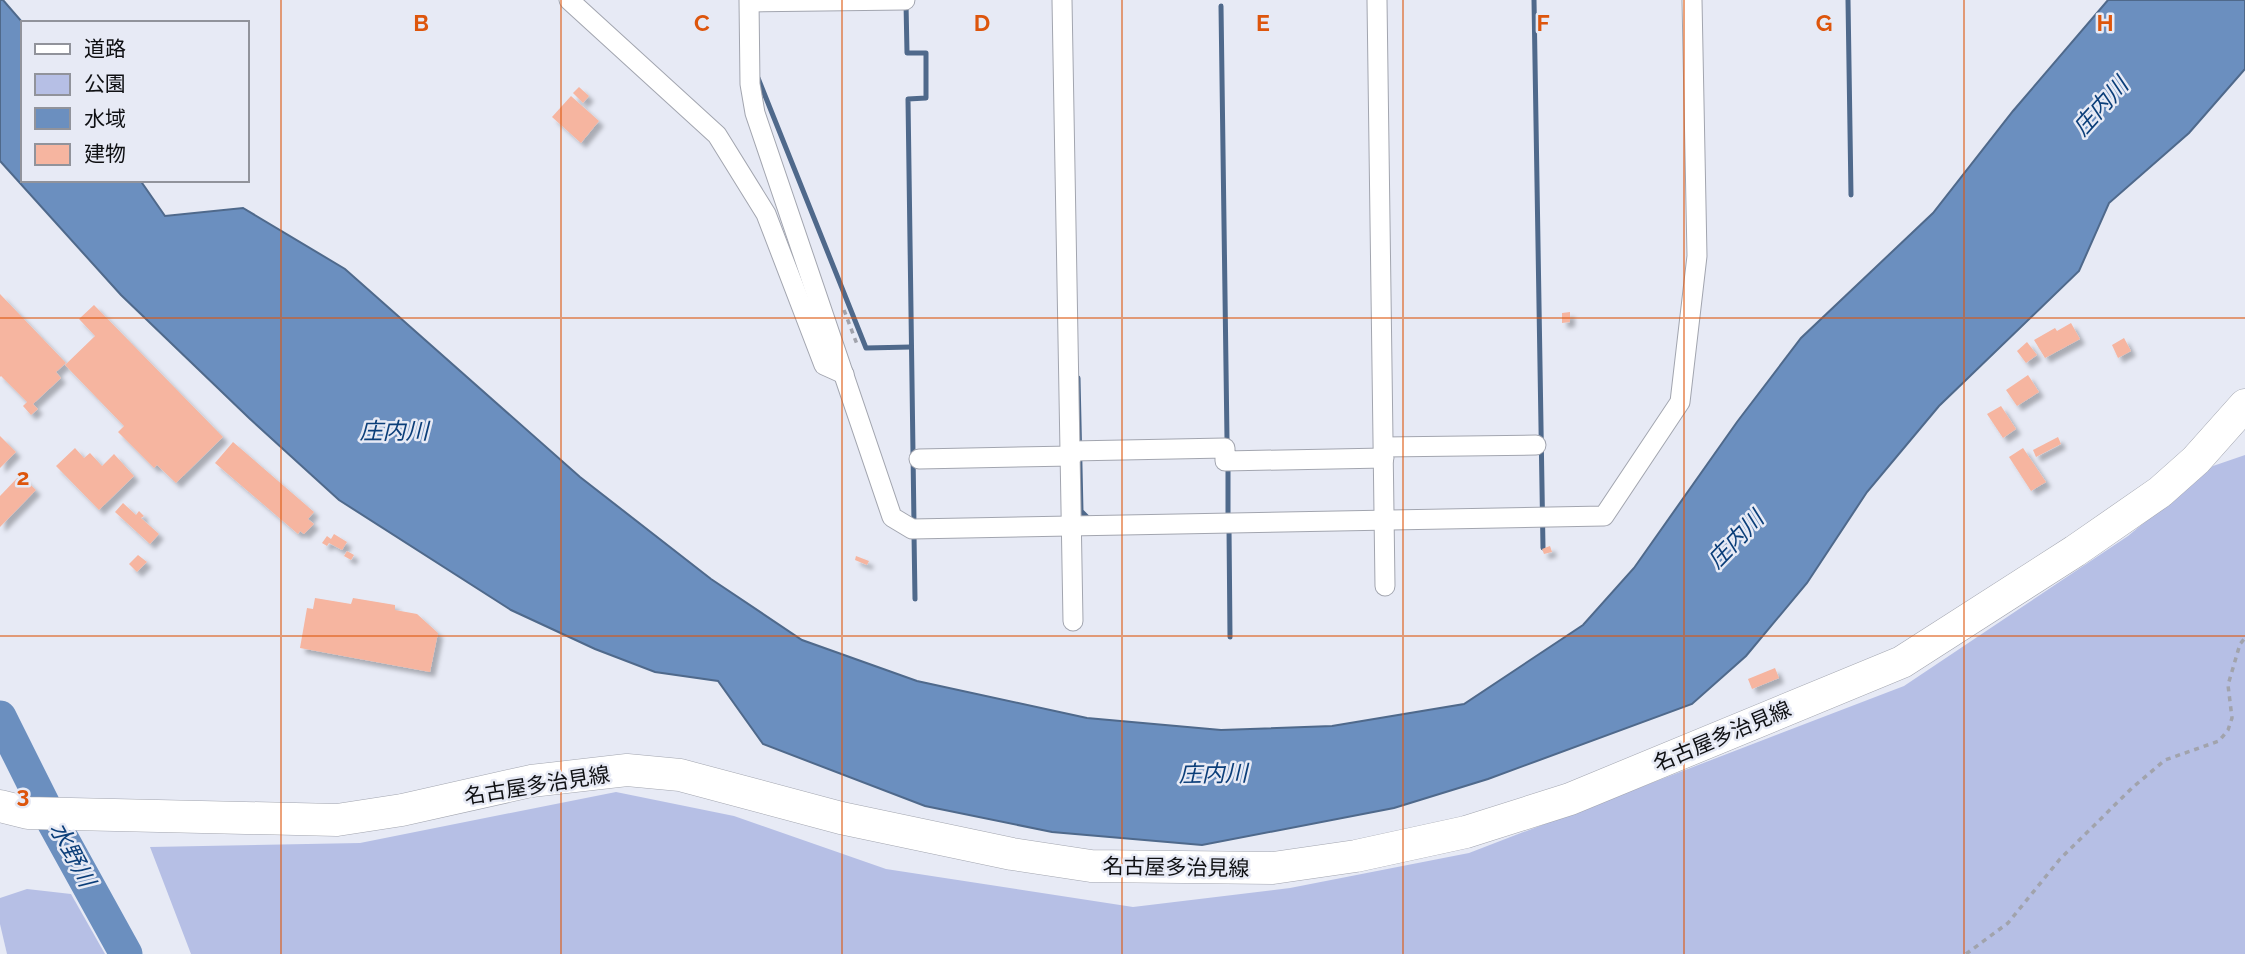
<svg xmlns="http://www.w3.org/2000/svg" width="2245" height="954" font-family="Raleway,'Noto Sans JP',sans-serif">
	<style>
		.green { fill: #b6bfe5 }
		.water { fill: #6b8fbf; stroke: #4f698b; stroke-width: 2 }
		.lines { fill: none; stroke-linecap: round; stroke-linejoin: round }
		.stream { stroke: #4f698b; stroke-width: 5 }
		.river { stroke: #6b8fbf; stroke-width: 33 }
		.building { fill: #f6b5a0; filter: url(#shadow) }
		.street-casing { stroke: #a2a5af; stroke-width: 21 }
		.primary-casing { stroke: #a2a5af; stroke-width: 33 }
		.path { stroke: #a1a3ac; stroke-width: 3.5; stroke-dasharray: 5 5; stroke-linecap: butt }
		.street { stroke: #fff; stroke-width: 19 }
		.primary { stroke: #fff; stroke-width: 32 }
		.grid { fill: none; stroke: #dd550c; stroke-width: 2; stroke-opacity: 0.55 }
		.labels { text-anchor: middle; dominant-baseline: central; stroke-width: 5; stroke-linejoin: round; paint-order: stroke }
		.street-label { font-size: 21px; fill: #0f1013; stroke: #e7eaf5 }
		.water-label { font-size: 23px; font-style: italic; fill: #0b3e79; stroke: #e7eaf5 }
		.grid-label { font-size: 23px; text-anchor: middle; font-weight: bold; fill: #dd550c; stroke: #e7eaf5; stroke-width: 5; stroke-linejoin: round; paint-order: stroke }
	</style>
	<defs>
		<filter id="shadow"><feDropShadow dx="5" dy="5" stdDeviation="2" flood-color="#0004"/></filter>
	</defs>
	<rect width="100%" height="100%" fill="#e7eaf5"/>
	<g class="green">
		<polygon points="2245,455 2245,954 191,954 150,847 360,843 616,792 734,816 886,869 1133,907 1290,888 1469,853 1904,686 2128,536 2213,466"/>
		<polygon points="27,889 71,894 105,954 7,954 0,924 0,898"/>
	</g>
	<polygon class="water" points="0,0 3,0 23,23 23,180 140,180 165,216 243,208 345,269 580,477 711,579 802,640 917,681 1087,718 1221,730 1332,726 1464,704 1583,625 1634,568 1737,422 1801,338 1933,213 2013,111 2108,0 2245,0 2245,69 2189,133 2109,203 2079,271 1939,406 1867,492 1807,583 1746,656 1692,704 1488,779 1394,808 1202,845 1052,832 925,806 763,744 718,681 655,672 595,649 511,610 339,500 249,418 121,295 0,161"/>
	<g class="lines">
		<g class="stream">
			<polyline points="1534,0 1543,548"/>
			<polyline points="1848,0 1851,195"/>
			<polyline points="906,3 907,53 926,53 926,98 908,99 914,524"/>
			<polyline points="1221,6 1227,439"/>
			<polyline points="758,78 866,348 911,347"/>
			<polyline points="1078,378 1081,511 1088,518"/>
			<polyline points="1228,468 1228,518"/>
			<polyline points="1229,527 1230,637"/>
			<polyline points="914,534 915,599"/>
		</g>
		<polyline class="river" points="0,717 47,811 126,954"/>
	</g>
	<g class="building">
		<polygon points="579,87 589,96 583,103 573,93"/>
		<polygon points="571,96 599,121 581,143 552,117"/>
		<polygon points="0,294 66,363 56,372 61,378 33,404 38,409 31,415 23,406 27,402 1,376 0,377"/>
		<polygon points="94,305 223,437 176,483 157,465 154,468 118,432 124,426 65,365 95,336 79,319"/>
		<polygon points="1570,312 1570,322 1562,323 1562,313"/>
		<polygon points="2071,323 2080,339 2045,358 2034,340 2055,328 2057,331"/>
		<polygon points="2124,338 2131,351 2118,358 2112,345"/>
		<polygon points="2027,342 2037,355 2026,363 2017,351"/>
		<polygon points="2028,375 2039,392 2017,406 2006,390"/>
		<polygon points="2001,406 2016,429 2003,438 1987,414"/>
		<polygon points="0,436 16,452 0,468"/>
		<polygon points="2058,437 2061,444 2036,457 2033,450"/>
		<polygon points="233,442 314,512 308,519 314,524 304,534 300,531 298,534 215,463"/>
		<polygon points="75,448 84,458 90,453 102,466 114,454 134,476 99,510 56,466"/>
		<polygon points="2023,448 2046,482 2031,491 2009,457"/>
		<polygon points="20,475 36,490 0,527 0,496"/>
		<polygon points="123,503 136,515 139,511 144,516 141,518 159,534 150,544 115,512"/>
		<polygon points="334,534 347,542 342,550 329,543 327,546 322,543 327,536 331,539"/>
		<polygon points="1550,546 1552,552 1544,554 1542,549"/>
		<polygon points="347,551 354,555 351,560 344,556"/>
		<polygon points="138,555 147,562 137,572 129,564"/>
		<polygon points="856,556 869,561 867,565 855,560"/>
		<polygon points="315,598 351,604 353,598 395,605 395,610 417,614 438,633 430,672 300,648 307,608 313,609"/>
		<polygon points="1775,668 1779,678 1752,689 1748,679"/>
	</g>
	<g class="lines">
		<g class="street-casing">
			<g id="street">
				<polyline points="569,0 717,135 766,214 824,365 844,374"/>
				<polyline points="749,0 750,84 755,113 892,517 912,529 1604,516 1680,402 1697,256 1692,0"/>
				<polyline points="1062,0 1073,621"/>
				<polyline points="1377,0 1385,586"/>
				<polyline points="750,2 905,0"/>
				<polyline points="1384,447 1536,445"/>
				<polyline points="1072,451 1225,448 1225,461 1384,458"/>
				<polyline points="919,459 1072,456"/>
			</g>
		</g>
		<g class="primary-casing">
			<polyline id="primary" points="0,806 28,813 337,820 402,810 531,781 627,770 680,775 841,818 1012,854 1091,866 1273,868 1356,856 1466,832 1570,799 1902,662 2075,551 2160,492 2196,460 2245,405"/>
		</g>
		<g class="path">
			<polyline points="844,310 858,347"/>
			<polyline points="1966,954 2008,923 2060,859 2132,788 2165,760 2219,741 2228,730 2232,718 2228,685 2240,644 2245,638"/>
		</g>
		<use href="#street" class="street"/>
		<use href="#primary" class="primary"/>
	</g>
	<path class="grid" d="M281 0V954M561 0V954M842 0V954M1122 0V954M1403 0V954M1684 0V954M1964 0V954M0 318H2245M0 636H2245"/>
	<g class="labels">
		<g class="street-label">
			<text transform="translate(1722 736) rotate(-23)">名古屋多治見線</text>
			<text transform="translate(537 785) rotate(-9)">名古屋多治見線</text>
			<text transform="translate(1176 867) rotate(1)">名古屋多治見線</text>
		</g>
		<g class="water-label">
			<text transform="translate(2100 106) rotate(-48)">庄内川</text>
			<text x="394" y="430">庄内川</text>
			<text transform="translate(1735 539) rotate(-46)">庄内川</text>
			<text transform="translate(1213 773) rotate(-1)">庄内川</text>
			<text transform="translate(73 854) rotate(62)">水野川</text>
		</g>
	</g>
	<g class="grid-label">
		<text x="421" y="31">B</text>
		<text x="702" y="31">C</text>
		<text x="982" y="31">D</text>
		<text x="1263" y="31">E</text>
		<text x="1543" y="31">F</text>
		<text x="1824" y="31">G</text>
		<text x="2105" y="31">H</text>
		<text x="23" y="485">2</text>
		<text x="23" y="803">3</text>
	</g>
	<rect x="21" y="21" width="228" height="161" fill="#e7eaf5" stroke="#91939b" stroke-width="2"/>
	<rect x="35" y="44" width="35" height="10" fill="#ffffff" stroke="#91939b" stroke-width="2"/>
	<text x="84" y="56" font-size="21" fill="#0f1013">道路</text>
	<rect x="35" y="74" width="35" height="21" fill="#b6bfe5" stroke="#91939b" stroke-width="2"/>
	<text x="84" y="91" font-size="21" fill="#0f1013">公園</text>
	<rect x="35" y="108" width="35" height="21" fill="#6b8fbf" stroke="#91939b" stroke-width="2"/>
	<text x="84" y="126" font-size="21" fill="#0f1013">水域</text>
	<rect x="35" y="144" width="35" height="21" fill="#f6b5a0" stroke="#91939b" stroke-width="2"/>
	<text x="84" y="161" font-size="21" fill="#0f1013">建物</text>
</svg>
